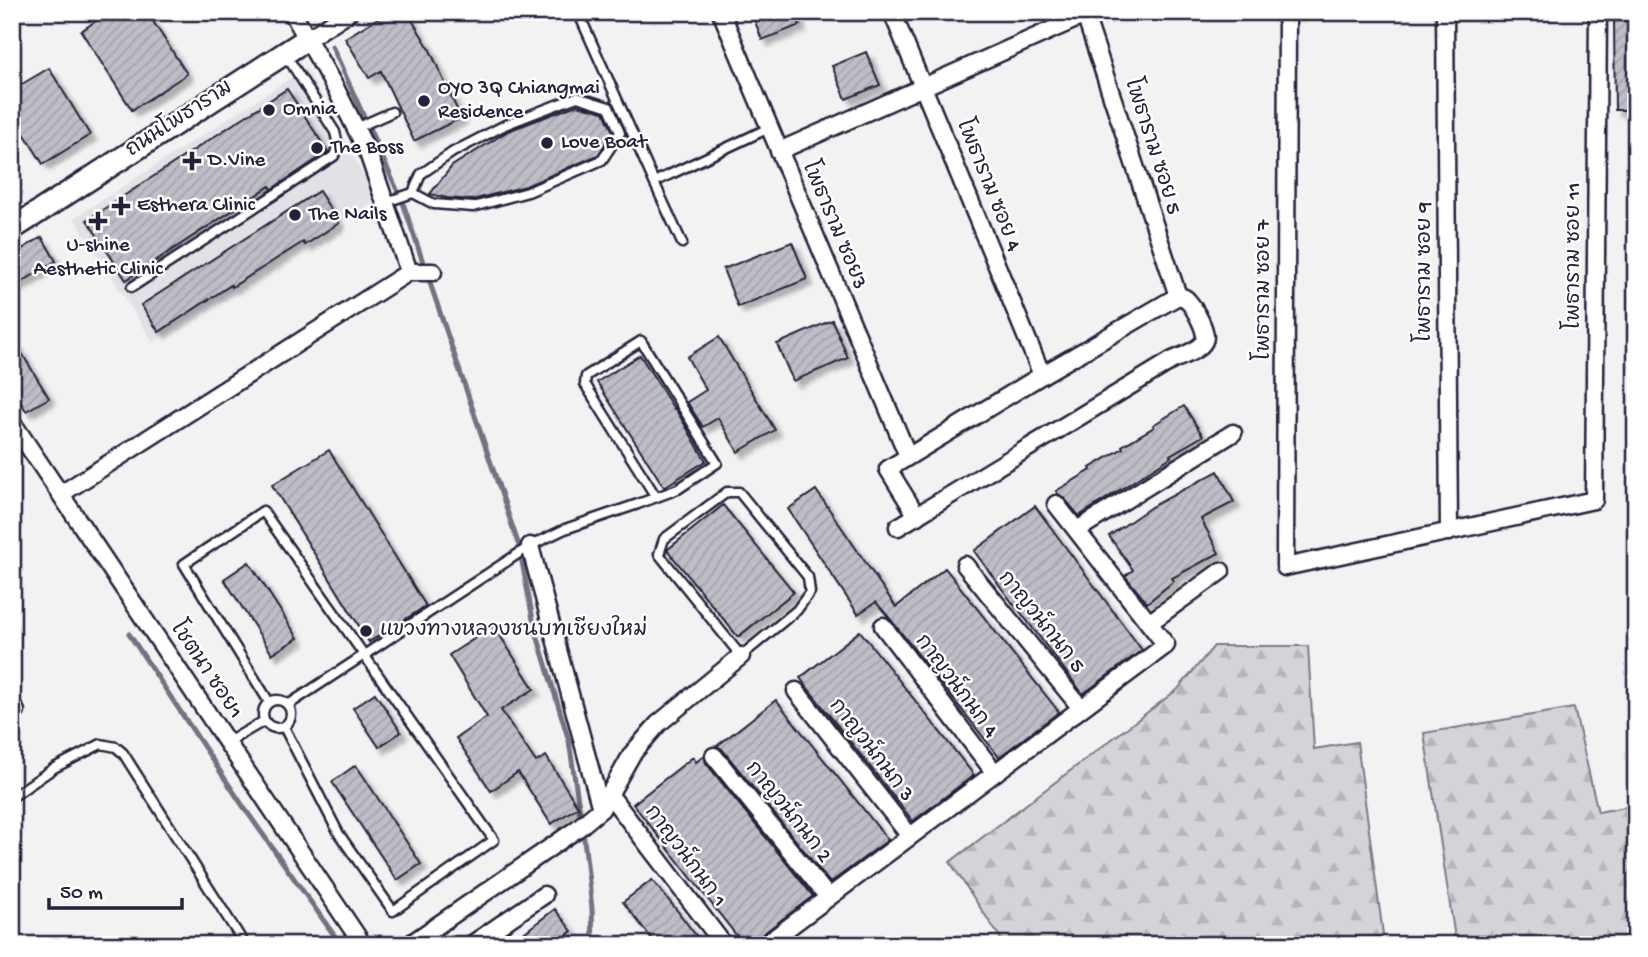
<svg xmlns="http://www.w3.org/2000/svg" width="1648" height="957" font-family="'Gochi Hand','Playpen Sans Thai',sans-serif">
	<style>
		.built { fill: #e2e2e6 }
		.forest { fill: url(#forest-firs); stroke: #7a7a8a; stroke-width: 2 }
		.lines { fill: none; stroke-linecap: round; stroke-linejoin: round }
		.stream { stroke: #727282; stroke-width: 5 }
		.building { fill: url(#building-hatch); stroke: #22223b; stroke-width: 2; filter: url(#shadow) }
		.lane-casing { stroke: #22223b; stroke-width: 13 }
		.street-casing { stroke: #22223b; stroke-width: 21 }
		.secondary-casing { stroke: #22223b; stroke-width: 26 }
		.lane { stroke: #fff; stroke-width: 8 }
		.street { stroke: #fff; stroke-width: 16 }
		.secondary { stroke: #fff; stroke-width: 21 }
		.poi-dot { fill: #22223b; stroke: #fff; stroke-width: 2.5 }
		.labels { text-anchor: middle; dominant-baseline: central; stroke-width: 5; stroke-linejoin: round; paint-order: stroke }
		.poi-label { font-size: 21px; fill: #22223b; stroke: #fff; text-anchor: start }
		.street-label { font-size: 21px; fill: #22223b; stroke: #fff }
	</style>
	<defs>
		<pattern id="forest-firs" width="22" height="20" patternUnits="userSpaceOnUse" patternTransform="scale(1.75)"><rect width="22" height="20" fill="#d3d3d8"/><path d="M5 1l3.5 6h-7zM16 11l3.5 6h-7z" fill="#b5b5ba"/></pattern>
		<pattern id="building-hatch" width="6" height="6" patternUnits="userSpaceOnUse" patternTransform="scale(1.75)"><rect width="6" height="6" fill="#bebec6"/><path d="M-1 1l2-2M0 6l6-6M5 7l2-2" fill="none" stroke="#a3a3ab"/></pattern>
		<filter id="shadow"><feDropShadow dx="6" dy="6" stdDeviation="2" flood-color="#0004"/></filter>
	</defs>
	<rect width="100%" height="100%" fill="#f2f2f3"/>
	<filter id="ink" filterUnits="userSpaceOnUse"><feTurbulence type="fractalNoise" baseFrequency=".0143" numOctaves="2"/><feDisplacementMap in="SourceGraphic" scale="14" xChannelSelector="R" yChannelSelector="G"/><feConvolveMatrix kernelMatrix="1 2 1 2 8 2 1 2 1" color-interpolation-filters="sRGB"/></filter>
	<g filter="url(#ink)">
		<polygon class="built" points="306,68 377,200 229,292 153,342 74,218"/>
		<g class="forest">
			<polygon points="1214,646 1308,646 1314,749 1357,742 1383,934 1380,945 1005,945 950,862 1178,689"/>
			<polygon points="1574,708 1598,812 1636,805 1636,945 1456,945 1424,733"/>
		</g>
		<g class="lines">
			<g class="stream">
				<polyline points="332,46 403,203 519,546 534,625 569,741 581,820"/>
				<polyline points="129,634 245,809 341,945"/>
				<polyline points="583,830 592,908 593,945"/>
			</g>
		</g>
		<g class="building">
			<polygon points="109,12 147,12 187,74 132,110 81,31"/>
			<polygon points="388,12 407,12 429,48 461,118 414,141 381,71 369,78 345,38"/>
			<polygon points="762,12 795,12 800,25 762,40 753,16"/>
			<polygon points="1614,21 1636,21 1636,110 1615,110"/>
			<polygon points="866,52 880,85 846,99 832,66"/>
			<polygon points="49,68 90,135 43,164 12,114 12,90"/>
			<polygon points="287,89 328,152 272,189 270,186 126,280 87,220"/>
			<polygon points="577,105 604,112 613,132 598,155 526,186 472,200 447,198 430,194 452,166 508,131"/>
			<polygon points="319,191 339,223 305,245 303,242 232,287 231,285 159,332 141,305"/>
			<polygon points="42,237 56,261 12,288 12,255"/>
			<polygon points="792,242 807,279 738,307 723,269"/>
			<polygon points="832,320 848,358 793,381 777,344"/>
			<polygon points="12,337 49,398 26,411 12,388"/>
			<polygon points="719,337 775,430 738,452 718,418 703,427 687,402 706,390 687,357"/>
			<polygon points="640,355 674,409 675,408 706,461 664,487 597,382"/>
			<polygon points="1184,406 1203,436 1170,455 1171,457 1079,516 1064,498 1058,494 1056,491 1091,470 1090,468 1123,448 1122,446 1154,427 1153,425"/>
			<polygon points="329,450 426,606 369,642 272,485"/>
			<polygon points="1218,471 1234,502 1201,519 1219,553 1172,578 1174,581 1147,603 1125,576 1133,570 1109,536 1151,507"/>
			<polygon points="816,490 896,607 945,568 1059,712 999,757 891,620 876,602 858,614 788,509"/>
			<polygon points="723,505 794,592 738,637 667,550"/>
			<polygon points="1035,506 1142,650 1083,694 1018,609 1017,609 974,551"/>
			<polygon points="249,562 298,638 272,654 224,579"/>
			<polygon points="494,626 534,689 501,710 536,762 546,756 578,807 551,824 518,772 491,791 456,738 487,717 449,655"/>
			<polygon points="860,631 974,775 913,821 800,678"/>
			<polygon points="375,693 401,732 379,747 353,708"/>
			<polygon points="776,700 888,840 830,883 722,749 717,746"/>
			<polygon points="704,756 706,763 813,896 759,937 752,945 744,945 633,804 693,757 696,762"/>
			<polygon points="356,765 421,864 397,880 332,782"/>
			<polygon points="652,880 676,909 703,945 657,945 645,930 623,902"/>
			<polygon points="555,909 572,931 555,945 508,945"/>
		</g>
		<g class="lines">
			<g class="lane-casing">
				<g id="lane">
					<polyline points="578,12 654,182 769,128"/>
					<polygon points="577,97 609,107 620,133 602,160 528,192 473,207 434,204 413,193 421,174 453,152 507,124"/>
					<polyline points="356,128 392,112"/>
					<polyline points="654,182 682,243"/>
					<polyline points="386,202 413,193"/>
					<polyline points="132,287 334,156 338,145 335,132 286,55"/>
					<polygon points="727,492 739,492 808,577 810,592 797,610 741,656 659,554 664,539"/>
					<circle cx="277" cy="714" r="14"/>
					<polyline points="269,702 184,564 263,511 494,840 393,911 339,834 284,727"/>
					<polyline points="288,705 530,546 565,529 638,504 678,489 717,463 641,341 586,376 585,384 656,497"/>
					<polyline points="228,742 264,721"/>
					<polyline points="12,797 54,768 101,744 116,747 123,753 245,945"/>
				</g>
			</g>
			<g class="street-casing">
				<g id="street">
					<polyline points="292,12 337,91 368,153 409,272"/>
					<polyline points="721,12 908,456"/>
					<polyline points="892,12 1042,375"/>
					<polyline points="1084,12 1178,296"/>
					<polyline points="1287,12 1285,567 1594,500 1598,12"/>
					<polyline points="1445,12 1449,532"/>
					<polyline points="307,39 349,12"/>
					<polyline points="779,151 1085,15 1112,12"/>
					<polyline points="12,422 363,945"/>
					<polyline points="61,494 409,272 433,272"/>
					<polyline points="917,516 888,469 1042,375 1178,296"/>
					<path d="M898 527 1171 361C1181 356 1199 351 1204 341 1209 333 1194 308 1188 301 1185 297 1183 297 1178 296"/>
					<polyline points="1077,530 1233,433"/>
					<polyline points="530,546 601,809"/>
					<polyline points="965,565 1081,708"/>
					<polyline points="1149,623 1221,571"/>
					<polyline points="883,626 995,773"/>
					<polyline points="796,691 910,836"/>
					<polyline points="12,706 16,711 12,713"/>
					<polyline points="714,756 828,897"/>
					<polyline points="609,794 724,945"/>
					<polyline points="409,945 577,829 601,809 632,754 658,724 741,656"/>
					<polyline points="471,945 544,895"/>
					<polyline points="765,945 1166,645 1056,504"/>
				</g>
			</g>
			<g class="secondary-casing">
				<polyline id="secondary" points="12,229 307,39"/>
			</g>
			<use href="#lane" class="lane"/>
			<use href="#street" class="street"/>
			<use href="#secondary" class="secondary"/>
		</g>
	</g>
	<g class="poi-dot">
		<circle cx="424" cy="101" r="7"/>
		<circle cx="269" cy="110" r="7"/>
		<circle cx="547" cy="143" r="7"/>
		<circle cx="317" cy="148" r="7"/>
		<path d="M188.5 150.5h7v7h7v7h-7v7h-7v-7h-7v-7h7z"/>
		<path d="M117.5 195.5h7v7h7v7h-7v7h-7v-7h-7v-7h7z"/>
		<circle cx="295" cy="215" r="7"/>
		<path d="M94.5 210.5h7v7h7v7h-7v7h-7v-7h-7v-7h7z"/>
		<circle cx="366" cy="631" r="7"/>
	</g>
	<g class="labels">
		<g class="poi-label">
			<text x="438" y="89">OYO 3Q Chiangmai<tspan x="438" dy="24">Residence</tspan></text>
			<text x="283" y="110">Omnia</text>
			<text x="561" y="143">Love Boat</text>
			<text x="331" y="148">The Boss</text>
			<text x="208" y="161">D.Vine</text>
			<text x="137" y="206">Esthera Clinic</text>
			<text x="309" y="215">The Nails</text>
			<text x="98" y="246" text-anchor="middle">U-shine<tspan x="98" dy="24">Aesthetic Clinic</tspan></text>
			<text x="380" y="631">แขวงทางหลวงชนบทเชียงใหม่</text>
		</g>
		<g class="street-label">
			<text transform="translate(180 120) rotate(-33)">ถนนโพธาราม</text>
			<text transform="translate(1151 147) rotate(72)">โพธาราม ซอย 5</text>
			<text transform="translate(987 186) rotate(68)">โพธาราม ซอย 4</text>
			<text transform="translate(833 226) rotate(67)">โพธาราม ซอย3</text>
			<text transform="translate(1575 256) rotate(-90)">โพธาราม ซอย 11</text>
			<text transform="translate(1426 272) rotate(-90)">โพธาราม ซอย 9</text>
			<text transform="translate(1265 290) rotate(-90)">โพธาราม ซอย 7</text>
			<text transform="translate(1040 623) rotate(51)">กาญวน์กนก 5</text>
			<text transform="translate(205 671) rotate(56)">โชตนา ซอย1</text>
			<text transform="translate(955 687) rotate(53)">กาญวน์กนก 4</text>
			<text transform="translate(870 751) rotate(52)">กาญวน์กนก 3</text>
			<text transform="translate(787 813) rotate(51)">กาญวน์กนก 2</text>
			<text transform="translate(684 857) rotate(53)">กาญวน์กนก 1</text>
		</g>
	</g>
	<rect width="1648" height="957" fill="none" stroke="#fff" stroke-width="42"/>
	<rect x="21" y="21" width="1606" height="915" fill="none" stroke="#22223b" stroke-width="2.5" filter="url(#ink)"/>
	<path d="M49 898v10h133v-10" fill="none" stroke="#22223b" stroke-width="3.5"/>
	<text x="60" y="898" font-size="21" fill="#22223b" stroke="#ffffff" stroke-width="5" paint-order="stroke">50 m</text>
</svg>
